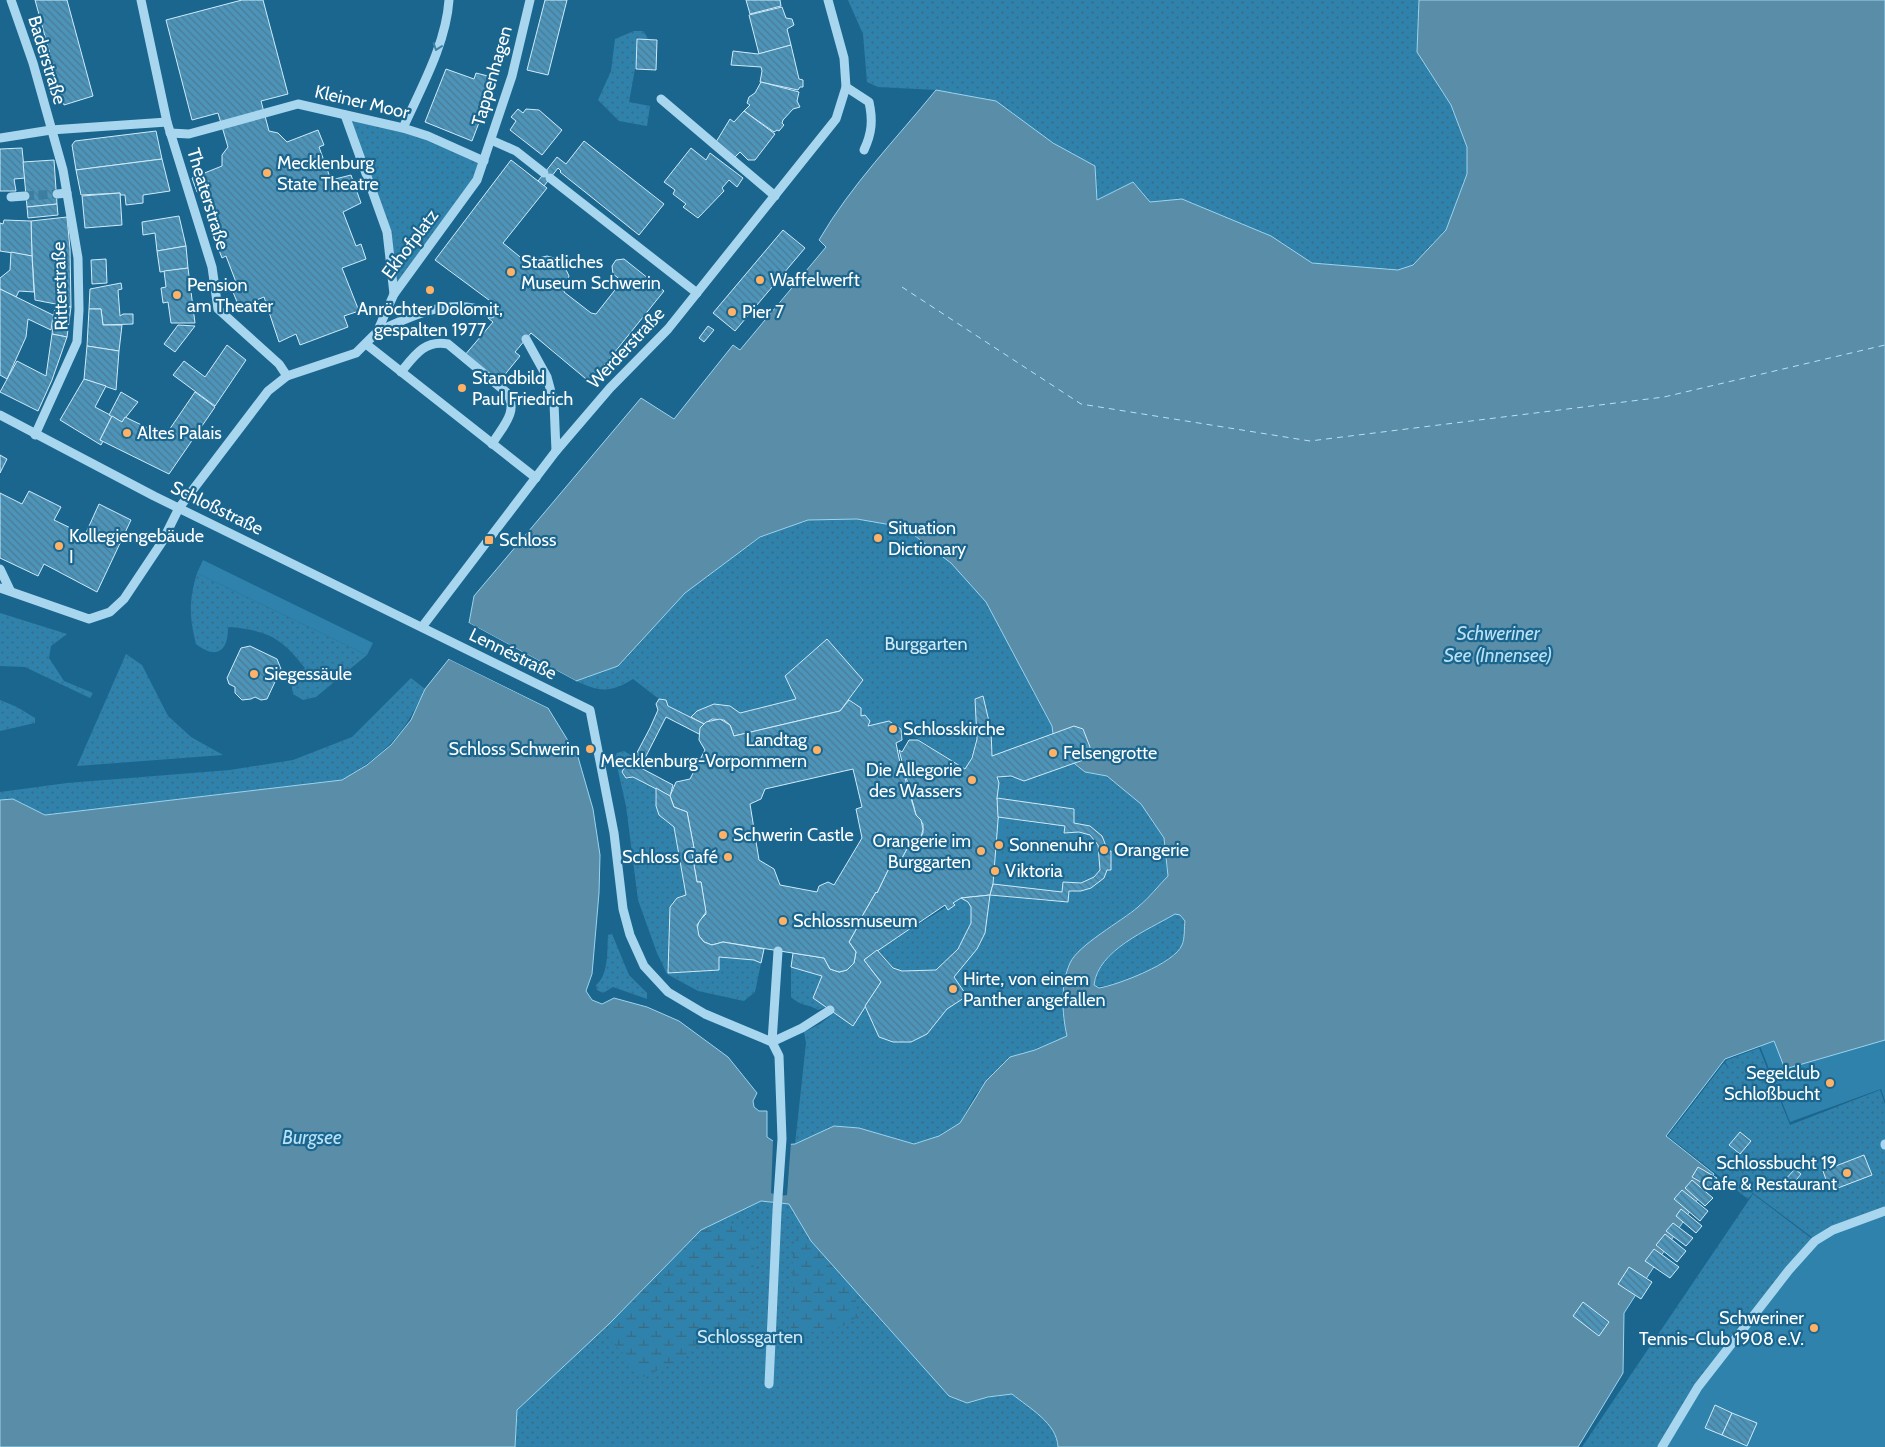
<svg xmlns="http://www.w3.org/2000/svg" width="1885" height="1447" font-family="Cabin,sans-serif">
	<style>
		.grass { fill: url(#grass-dots) }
		.wetland { fill: url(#wetland-marsh) }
		.garden { fill: #2e82ac }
		.water { fill: #5a8da8; stroke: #9bd4f0; fill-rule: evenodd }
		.pier { fill: #1b668e }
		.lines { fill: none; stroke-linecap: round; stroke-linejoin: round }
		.ferry { stroke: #b8e1f6; stroke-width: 1; stroke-dasharray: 6 5; stroke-linecap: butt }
		.building { fill: url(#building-back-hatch); stroke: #ceebfa; fill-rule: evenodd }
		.minor-tunnel { stroke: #3d7d9f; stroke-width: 9; stroke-dasharray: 9 4.5; stroke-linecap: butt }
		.minor { stroke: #a8d6ee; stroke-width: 9 }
		.oneway { stroke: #3e82a6 }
		.poi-dot { fill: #ffb165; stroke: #1b668e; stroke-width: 2 }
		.labels { text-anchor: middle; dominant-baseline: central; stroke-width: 4.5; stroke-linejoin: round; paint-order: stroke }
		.street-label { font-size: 18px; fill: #fff; stroke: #1b668e }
		.poi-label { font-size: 18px; fill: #fff; stroke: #1b668e; text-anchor: start }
		.park-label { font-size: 18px; fill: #ceebfa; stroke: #1b668e }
		.water-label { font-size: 19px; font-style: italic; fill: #b8e1f6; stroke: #1b668e }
	</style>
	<defs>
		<pattern id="grass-dots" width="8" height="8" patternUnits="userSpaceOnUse" patternTransform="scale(1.25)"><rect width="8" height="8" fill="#2e82ac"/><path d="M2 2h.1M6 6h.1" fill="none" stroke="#3c6a81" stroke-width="1.8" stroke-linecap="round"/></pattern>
		<pattern id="wetland-marsh" width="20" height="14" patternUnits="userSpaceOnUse" patternTransform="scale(1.25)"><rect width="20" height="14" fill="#2e82ac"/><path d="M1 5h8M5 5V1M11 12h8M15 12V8" fill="none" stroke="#3c6a81"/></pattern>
		<pattern id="building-back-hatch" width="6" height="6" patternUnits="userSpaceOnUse" patternTransform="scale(1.25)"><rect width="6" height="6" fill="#4c94b9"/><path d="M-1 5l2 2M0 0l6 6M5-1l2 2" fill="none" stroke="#4c7b93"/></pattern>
	</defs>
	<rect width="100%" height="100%" fill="#1b668e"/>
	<g class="grass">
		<polygon points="848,0 1419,0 1417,52 1451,105 1467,147 1467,174 1446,230 1413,266 1398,270 1312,263 1271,236 1182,199 1150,202 1133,182 1097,200 1095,166 1053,143 936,90 878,87 867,82 863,34"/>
		<polygon points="634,31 643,31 650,41 637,58 629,102 650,106 647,126 619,121 598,100 611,71 615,39"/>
		<polygon points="345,115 403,128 483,161 477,180 394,294 387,232"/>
		<path d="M857 519 903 527 951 563 986 602 1052 726 1053 734 1085 772 1107 776 1141 804 1164 838 1168 876 1138 907 1094 939 1065 984 1063 1016 1067 1036 1035 1050 1010 1057 975 1095 960 1123 939 1136 914 1144 859 1128 834 1126 795 1144 806 1043 804 1032 820 1024 834 1013 865 1006 879 1037 893 1042H911L927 1034 947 1009 967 995 954 977 936 970 902 971 893 968 877 950 961 898 990 895 1047 901 1048 892 993 884 998 817 1050 825 1052 807 997 798V777L1017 778V748L992 756 991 730 983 696 975 699C976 725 980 746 965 769L892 722 868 726 861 716V708L849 700 863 680 827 639 785 676 796 699 740 713C724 700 706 702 691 717L668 706 665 700 659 699 633 679C610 693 600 692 576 681L618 666 685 593 761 537 808 520Z"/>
		<path d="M197 573 367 655 316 697 303 700 293 694 291 682 296 673 305 668C281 637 268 631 230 627L228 628C228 653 215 659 196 644 189 616 189 600 197 573Z"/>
		<polygon points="0,613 67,634 51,646 49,658 64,681 93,693 90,698 25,667 0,666"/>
		<polygon points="126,654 142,665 168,716 191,737 223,755 77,766"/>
		<path d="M411 678 425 689C403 736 386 753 342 780L45 815 13 799 0 800V792L67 783 230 770 293 760 352 737Z"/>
		<polygon points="0,700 17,707 35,718 35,723 0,731"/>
		<path d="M624 751 634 757 630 766 624 768V775L629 779 633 777 656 788C653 806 659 818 674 827L686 895 677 898 670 907 668 973 719 969V957L754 960 761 963 755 992 744 1001 698 991 667 974 657 953 638 900 626 806 615 757 617 753Z"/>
		<path d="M1175 914 1180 915 1185 921C1184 928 1185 938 1182 945 1176 961 1109 993 1094 985 1101 949 1147 931 1175 914Z"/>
		<path d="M612 934 629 975 647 993V999L613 987 603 993 597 990 596 985C609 975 607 950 608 935Z"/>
		<path d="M791 967 822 976 813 998 826 1007 818 1010C807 1003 804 1008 791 997Z"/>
		<polygon points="1759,1048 1790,1125 1880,1090 1885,1104 1885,1209 1813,1238 1753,1193 1748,1199 1668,1136 1724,1063 1729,1068 1725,1062 1727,1060"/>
		<polygon points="1753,1194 1815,1241 1662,1447 1582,1447"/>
		<path d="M761 1201 789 1204 811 1241 949 1396 967 1403 988 1397 1012 1394C1029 1408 1057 1423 1058 1447H515L517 1410 701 1230Z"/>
	</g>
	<g class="wetland">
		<path d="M733 1225 750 1231 755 1244 748 1327 729 1338H709L672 1364 643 1377C630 1366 625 1352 612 1343L610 1323 701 1230Z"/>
		<path d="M802 1236 811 1241 854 1288 858 1316C838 1333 816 1336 791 1328L793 1249 795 1240Z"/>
	</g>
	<g class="garden">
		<polygon points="203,560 373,643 367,655 197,573"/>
		<polygon points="996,814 1006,815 999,878 990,878"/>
		<polygon points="1774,1040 1786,1069 1885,1040 1885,1101 1881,1089 1790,1122 1760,1046"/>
		<polygon points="1885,1211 1885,1447 1662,1447 1698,1387 1815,1241"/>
	</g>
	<path class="water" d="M1419 0H1885V1040L1785 1069 1774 1041 1725 1059 1666 1136 1714 1174 1624 1313 1623 1373 1578 1447H1058C1057 1423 1029 1408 1012 1394L988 1397 967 1403 949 1396 811 1241 789 1204 761 1201 701 1230 610 1323 517 1410 515 1447H0V800L13 799 45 815 342 780 367 765 391 745 411 720 425 689 449 659 548 708 578 757 593 809 600 855 599 893 592 974 586 991 592 1000 602 1004 614 998 647 1007 679 1021 728 1057 757 1093 753 1101 754 1107 759 1111H767V1137L779 1145 795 1144 834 1126 859 1128 914 1144 939 1136 960 1123 986 1081 1010 1057 1035 1050 1067 1036C1062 1014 1060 985 1070 963 1078 945 1122 921 1138 907 1149 898 1158 886 1168 876L1164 838 1141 804 1107 776 1085 772 1075 764 1053 734 1052 726 986 602 951 563 903 527 857 519 808 520 760 537 685 593 618 666 576 681 469 623 474 596 641 398 674 419 733 345 740 350 826 247 819 240C851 185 896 139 936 90L996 101 1053 143 1095 166 1097 200 1133 182 1150 202 1182 199 1271 236 1312 263 1398 270 1413 265 1446 230 1467 174V147L1451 105 1417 52ZM1175 914 1180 915 1185 921C1184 928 1185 938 1182 945 1175 963 1118 985 1099 988L1094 985C1098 950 1148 930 1175 914Z"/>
	<g class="pier">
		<polygon points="469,623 576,681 575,683 467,625"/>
		<polygon points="450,657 549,706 553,710 449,659"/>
		<polygon points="775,1139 779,1142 791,1142 787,1195 780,1196 771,1193 773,1140"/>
	</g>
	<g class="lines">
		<polyline class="ferry" points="902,287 1081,404 1310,441 1664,397 1885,345"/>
	</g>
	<g class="building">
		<polygon points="35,0 67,0 93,96 64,105"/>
		<polygon points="242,0 263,0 288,94 261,101 269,131 278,133 287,142 318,130 324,145 319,147 331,180 351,175 361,203 343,212 356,246 361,244 366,259 342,268 359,311 344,316 348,327 300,345 296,334 279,342 264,297 239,307 233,292 239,290 226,256 222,258 210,227 214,225 201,191 197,192 192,178 222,166 222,155 228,147 218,113 192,120 166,20"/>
		<polygon points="545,0 567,0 548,75 527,70"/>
		<polygon points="746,0 780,0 781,6 750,14"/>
		<polygon points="782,7 786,18 792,19 794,25 787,29 791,45 759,54 749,15"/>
		<polygon points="637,39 657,40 656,70 636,69"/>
		<polygon points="791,45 799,79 803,80 803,87 800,87 798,90 760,82 762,71 761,67 731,65 733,51 758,54"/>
		<polygon points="446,69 474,79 476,73 496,78 472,141 425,122"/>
		<polygon points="761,82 799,92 797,101 800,107 793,109 783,120 782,123 784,125 779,131 777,130 774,132 744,111 750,105 747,103 749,97 755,93"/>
		<polygon points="518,109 523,113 526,109 539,110 562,130 542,155 510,130 516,121 511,117"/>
		<polygon points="744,111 775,134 755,160 748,160 740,152 735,157 716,142 730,119 734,122"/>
		<polygon points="156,131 162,159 76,170 72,145 75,141"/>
		<polygon points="584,141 664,204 639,235 560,172 561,171 558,168 544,186 538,181 557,157 566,164"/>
		<polygon points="22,148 25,178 14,179 16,191 0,191 0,149"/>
		<polygon points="691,148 706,160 710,153 743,178 737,187 729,180 722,188 724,191 698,218 683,207 686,204 673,194 675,190 664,182"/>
		<polygon points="162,159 170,191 143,195 143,203 126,205 125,195 120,195 120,193 81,195 76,170"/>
		<polygon points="54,160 57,204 27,207 23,162"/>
		<polygon points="511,160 547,188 503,243 530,265 539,258 547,256 558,259 561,257 566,260 563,263 569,276 564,292 591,313 596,314 622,281 613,274 612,266 616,260 624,259 664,291 602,368 592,384 531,333 515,352 520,356 498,383 464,356 493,322 488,318 497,306 435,260"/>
		<polygon points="120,193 122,225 85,228 82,196"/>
		<polygon points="57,204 58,215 28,218 27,207"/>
		<polygon points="179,216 186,246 157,251 155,233 143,235 142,222"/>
		<polygon points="67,217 70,249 71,307 35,300 32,256 31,221"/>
		<polygon points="4,220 31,221 32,256 0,251 0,223 3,224"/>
		<polygon points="783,230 805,248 735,331 713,313"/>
		<polygon points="186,246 188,268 160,272 157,251"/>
		<polygon points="11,252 32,256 34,292 19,291 16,297 0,289 0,278 10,270"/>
		<polygon points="106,259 107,283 92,284 91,260"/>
		<polygon points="188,268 195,323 171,323 168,302 163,303 161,288 166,287 164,271"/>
		<polygon points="121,283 122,289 118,290 120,316 123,314 133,314 133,324 103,325 101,309 89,309 90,289"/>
		<polygon points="0,289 53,315 51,330 28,319 26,337 7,379 0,375"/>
		<polygon points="55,305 71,307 67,337 52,334"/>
		<polygon points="89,309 101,309 103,325 122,325 119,351 87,346"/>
		<polygon points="178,325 195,326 175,352 164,344"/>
		<polygon points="708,326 714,330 704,342 699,338"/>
		<polygon points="52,334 67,337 52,380 38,411 0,392 17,361 46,376"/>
		<polygon points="227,345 246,360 215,406 173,375 184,361 205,377"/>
		<polygon points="87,346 119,351 116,390 84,379"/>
		<polygon points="84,379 106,386 95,407 112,416 100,440 103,441 101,445 60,420"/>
		<polygon points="121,392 138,402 122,422 109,415"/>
		<polygon points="195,392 215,407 169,474 100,440 112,416 122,422 125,417 150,429 148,436 154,439 158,432 165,436"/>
		<polygon points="0,455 7,459 0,473"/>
		<polygon points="29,491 61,507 54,520 85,535 99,504 131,520 97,592 44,564 38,576 0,558 0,493 22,504"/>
		<polygon points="827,639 863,680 840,711 734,736 730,725 724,720 712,719 704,724 691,717 697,711 714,704 730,706 740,713 796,699 785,676"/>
		<polygon points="250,646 277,659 281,669 267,699 261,700 255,697 251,699 242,700 235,693 235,687 229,684 227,678 241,648"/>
		<polygon points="983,696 991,730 992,756 1074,726 1083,729 1090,747 1086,759 1024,781 1011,776 997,777 999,783 997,798 999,808 993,884 990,895 961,898 953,903 955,905 948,910 945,905 864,960 881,982 853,1026 813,998 822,976 791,967 793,953 824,958 830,969 839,972 847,970 854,963 856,952 849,942 859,924 860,925 863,919 861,918 876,892 877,893 890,866 896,869 909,845 919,840 923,833 923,824 916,815 899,750 902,752 909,740 918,740 965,769 972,758 977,739 975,699"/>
		<polygon points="659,699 666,700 668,706 704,724 699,734 666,717 643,762 641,768 673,785 670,796 633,777 626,778 622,772 624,768 630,766 650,728 658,710 656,704"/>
		<path d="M849 700 861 708V716L865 715 870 721 868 726 889 721 901 729 902 740 896 743 899 758 916 815 921 820 923 829 921 837 909 845 896 869 890 866 877 893 876 892 861 918 863 919 860 925 859 924 849 942 856 952 854 963 847 970 839 972 830 969 824 958 723 942 712 945 704 942 699 936 697 929 699 921 706 914 701 882H697L691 848H694L687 812 674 807 670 796 676 782 690 779 705 750 699 740 700 728 706 722 720 719 730 725 734 736 840 711ZM853 769 862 807 856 809 862 838 834 885 828 882 819 886 817 892 780 885 774 869 759 860 750 804 761 799 765 789Z"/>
		<polygon points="656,788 670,796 674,807 687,812 694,848 691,848 697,882 701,882 706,912 697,925 699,936 704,942 712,945 723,942 764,949 761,963 754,960 719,957 719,970 668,973 670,907 677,898 686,895 674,827 659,815 656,806"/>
		<polygon points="997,798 1074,809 1074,823 1090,826 1102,836 1108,851 1111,851 1111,870 1107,870 1104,878 1091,888 1081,891 1069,891 1068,902 990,895 993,884 1062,892 1063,882 1081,883 1094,877 1100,870 1098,845 1090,835 1079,832 1064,833 1065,826 998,817"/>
		<polygon points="990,895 985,933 977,949 954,977 967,996 947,1009 927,1034 911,1042 893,1042 879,1037 865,1006 881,982 864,960 877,950 893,968 902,971 936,970 958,949 971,923 971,907 968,902 961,898"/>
		<polygon points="1740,1132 1751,1141 1740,1154 1729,1145"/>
		<polygon points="1864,1155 1872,1175 1830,1191 1823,1171"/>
		<polygon points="1698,1167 1717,1178 1711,1188 1692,1177"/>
		<polygon points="1795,1169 1801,1174 1789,1189 1782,1183"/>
		<polygon points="1692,1180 1713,1198 1705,1206 1685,1188"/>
		<polygon points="1682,1190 1708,1211 1700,1221 1674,1199"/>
		<polygon points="1681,1209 1702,1226 1696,1233 1676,1216"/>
		<polygon points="1673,1223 1693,1238 1686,1246 1666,1231"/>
		<polygon points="1665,1234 1686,1251 1677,1262 1656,1245"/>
		<polygon points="1654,1249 1679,1267 1670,1278 1645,1261"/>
		<polygon points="1629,1267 1652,1282 1641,1299 1618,1284"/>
		<polygon points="1583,1302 1609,1322 1599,1336 1573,1316"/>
		<polygon points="1715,1405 1732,1413 1722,1435 1705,1428"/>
		<polygon points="1732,1413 1757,1423 1747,1446 1722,1435"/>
	</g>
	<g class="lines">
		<polyline class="minor-tunnel" points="25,196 57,194"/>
		<g class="minor">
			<polyline points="11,0 33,63 63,170 78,258 79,310 77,342 35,435"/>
			<polyline points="141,0 167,122 212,267 218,309 279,364 287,376"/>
			<path d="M846 87 869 102C873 120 872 133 864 150"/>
			<polyline points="661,99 775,196"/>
			<polyline points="345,115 387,232 394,294"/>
			<path d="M403 128C421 88 446 44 449 0"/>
			<polyline points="170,133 189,134 298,104 403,128 428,136 484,161"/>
			<polyline points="0,138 51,130 167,122"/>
			<polyline points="491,140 516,151 544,173"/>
			<polyline points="550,178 697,293"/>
			<polyline points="57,194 67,193"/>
			<polyline points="11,197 25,196"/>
			<path d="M377 332C411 316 453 295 491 314"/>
			<polyline points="526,339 547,377 554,403 556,451"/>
			<polyline points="366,344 536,478"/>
			<path d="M401 372C414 356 425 339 448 344L506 392C520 411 502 427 492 444"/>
			<polyline points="0,415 154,496 590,710 614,833 623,909 630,935 644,966 668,992 705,1014 772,1042 779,1056 782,1139 777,1211 769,1384"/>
			<polyline points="0,569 10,590"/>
			<polyline points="0,588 89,619 110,612 124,599 162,542 179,508 268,391 287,376 356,353 377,332 394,294 477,180 512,76 530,0"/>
			<polyline points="422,627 556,451 610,388 668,329 836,119 846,87 844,58 828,0"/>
			<polyline points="778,951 772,1042 802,1028 830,1010"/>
			<polyline points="1885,1144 1885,1145"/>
			<polyline points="1662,1447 1698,1387 1789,1270 1815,1241 1833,1230 1885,1211"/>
		</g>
	</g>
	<defs><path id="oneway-chevron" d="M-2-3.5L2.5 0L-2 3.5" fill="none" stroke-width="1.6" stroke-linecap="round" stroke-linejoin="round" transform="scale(1.25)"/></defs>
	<use class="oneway" href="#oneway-chevron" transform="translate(437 47) rotate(109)"/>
	<g class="poi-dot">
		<circle cx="267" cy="173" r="5"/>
		<circle cx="511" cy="272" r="5"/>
		<circle cx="760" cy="280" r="5"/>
		<circle cx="430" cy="290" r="5"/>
		<circle cx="177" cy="295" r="5"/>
		<circle cx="732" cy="312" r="5"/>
		<circle cx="462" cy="388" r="5"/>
		<circle cx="127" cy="433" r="5"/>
		<circle cx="878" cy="538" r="5"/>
		<rect x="484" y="535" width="10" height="10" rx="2.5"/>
		<circle cx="59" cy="546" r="5"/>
		<circle cx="254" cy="674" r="5"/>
		<circle cx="893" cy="729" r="5"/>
		<circle cx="590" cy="749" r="5"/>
		<circle cx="817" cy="750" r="5"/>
		<circle cx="1053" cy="753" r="5"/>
		<circle cx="972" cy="780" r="5"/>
		<circle cx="723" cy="835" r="5"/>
		<circle cx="999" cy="845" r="5"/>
		<circle cx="1104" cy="850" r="5"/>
		<circle cx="981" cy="851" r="5"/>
		<circle cx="728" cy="857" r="5"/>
		<circle cx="995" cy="871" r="5"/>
		<circle cx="783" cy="921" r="5"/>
		<circle cx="953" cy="989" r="5"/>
		<circle cx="1830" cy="1083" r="5"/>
		<circle cx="1847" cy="1173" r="5"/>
		<circle cx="1814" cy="1328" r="5"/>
	</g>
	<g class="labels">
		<g class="street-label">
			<text transform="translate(47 60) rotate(73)">Baderstraße</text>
			<text transform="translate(492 76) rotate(-74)">Tappenhagen</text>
			<text transform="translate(362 102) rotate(13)">Kleiner Moor</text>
			<text transform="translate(208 199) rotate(73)">Theaterstraße</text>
			<text transform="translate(410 244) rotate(-53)">Ekhofplatz</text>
			<text transform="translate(60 286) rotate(-92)">Ritterstraße</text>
			<text transform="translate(626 348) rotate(-47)">Werderstraße</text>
			<text transform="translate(217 508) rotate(26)">Schloßstraße</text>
			<text transform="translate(513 654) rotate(26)">Lennéstraße</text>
		</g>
		<g class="poi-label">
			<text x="277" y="163">Mecklenburg<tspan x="277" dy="21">State Theatre</tspan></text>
			<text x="521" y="262">Staatliches<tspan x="521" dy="21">Museum Schwerin</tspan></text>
			<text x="770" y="280">Waffelwerft</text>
			<text x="187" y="285">Pension<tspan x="187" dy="21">am Theater</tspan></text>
			<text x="430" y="309" text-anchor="middle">Anröchter Dolomit,<tspan x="430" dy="21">gespalten 1977</tspan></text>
			<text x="742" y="312">Pier 7</text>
			<text x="472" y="378">Standbild<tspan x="472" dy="21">Paul Friedrich</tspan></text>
			<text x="137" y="433">Altes Palais</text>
			<text x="888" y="528">Situation<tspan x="888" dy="21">Dictionary</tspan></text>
			<text x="69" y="536">Kollegiengebäude<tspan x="69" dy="21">I</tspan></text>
			<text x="499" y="540">Schloss</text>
			<text x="264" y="674">Siegessäule</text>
			<text x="903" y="729">Schlosskirche</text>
			<text x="807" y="740" text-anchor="end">Landtag<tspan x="807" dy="21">Mecklenburg-Vorpommern</tspan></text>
			<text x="580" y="749" text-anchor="end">Schloss Schwerin</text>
			<text x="1063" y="753">Felsengrotte</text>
			<text x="962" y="770" text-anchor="end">Die Allegorie<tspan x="962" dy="21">des Wassers</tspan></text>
			<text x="733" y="835">Schwerin Castle</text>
			<text x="971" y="841" text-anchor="end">Orangerie im<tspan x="971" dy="21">Burggarten</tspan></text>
			<text x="1009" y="845">Sonnenuhr</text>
			<text x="1114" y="850">Orangerie</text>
			<text x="718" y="857" text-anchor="end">Schloss Café</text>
			<text x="1005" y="871">Viktoria</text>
			<text x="793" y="921">Schlossmuseum</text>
			<text x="963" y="979">Hirte, von einem<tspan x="963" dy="21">Panther angefallen</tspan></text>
			<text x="1820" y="1073" text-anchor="end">Segelclub<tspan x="1820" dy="21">Schloßbucht</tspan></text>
			<text x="1837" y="1163" text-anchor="end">Schlossbucht 19<tspan x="1837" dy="21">Cafe &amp; Restaurant</tspan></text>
			<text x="1804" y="1318" text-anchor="end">Schweriner<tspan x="1804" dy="21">Tennis-Club 1908 e.V.</tspan></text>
		</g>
		<g class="park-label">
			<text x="926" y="644">Burggarten</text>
			<text x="750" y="1337">Schlossgarten</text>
		</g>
		<g class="water-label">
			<text x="1498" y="633">Schweriner<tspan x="1498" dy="22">See (Innensee)</tspan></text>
			<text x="312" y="1137">Burgsee</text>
		</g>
	</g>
</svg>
